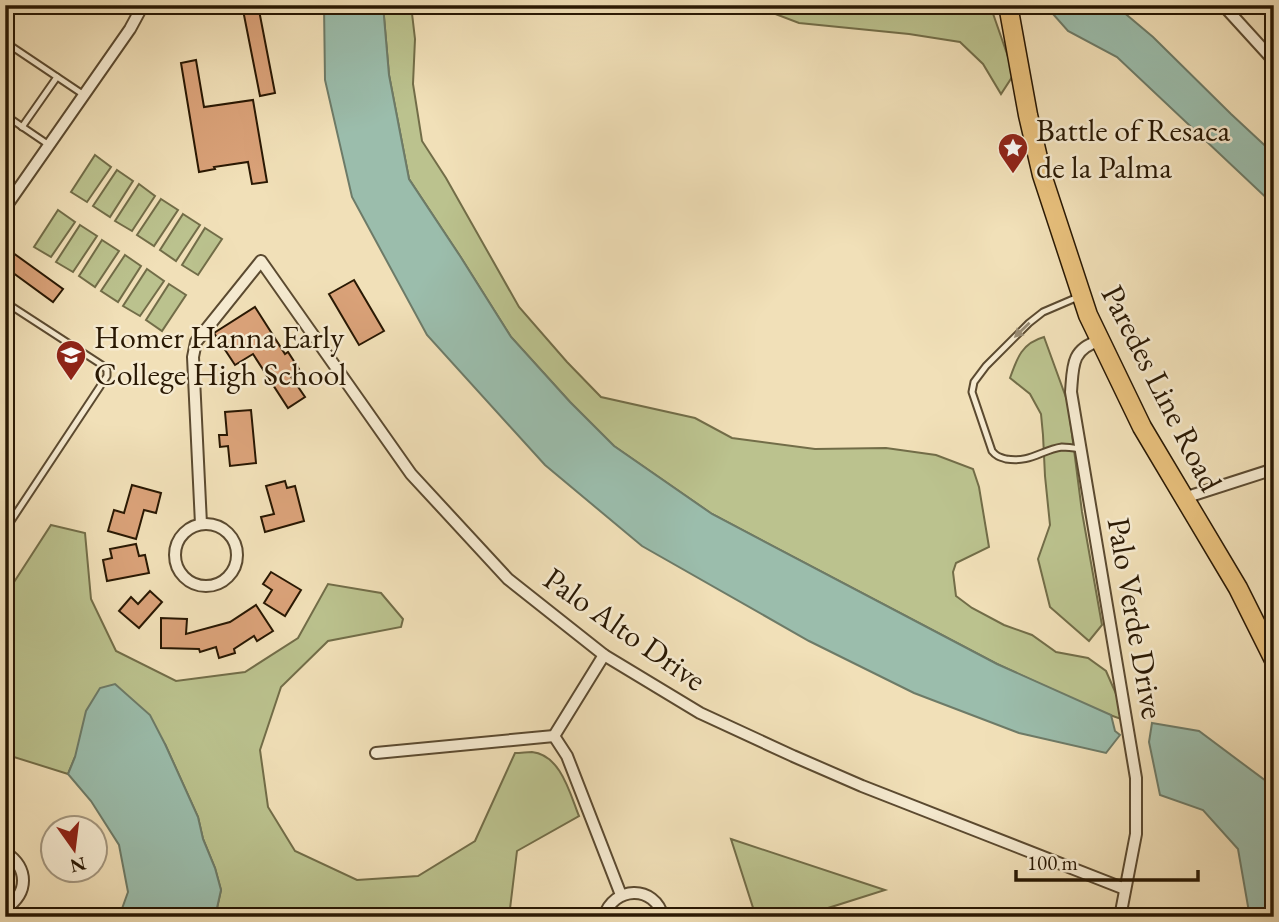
<svg xmlns="http://www.w3.org/2000/svg" width="1279" height="922" font-family="'EB Garamond',serif">
	<style>
		.green { fill: #bbc28e; stroke: #726d48; stroke-width: 2 }
		.water { fill: #9bbdac; stroke: #6d7b68; stroke-width: 2 }
		.building { fill: #daa279; stroke: #291803; stroke-width: 2 }
		.lines { fill: none; stroke-linecap: round; stroke-linejoin: round }
		.lane-casing { stroke: #5b4a30; stroke-width: 9 }
		.street-casing { stroke: #5b4a30; stroke-width: 14 }
		.primary-casing { stroke: #291803; stroke-width: 21 }
		.lane { stroke: #f6ebd1; stroke-width: 5 }
		.street { stroke: #f6ebd1; stroke-width: 10 }
		.primary { stroke: #e8c07c; stroke-width: 18 }
		.oneway { fill: #9a8c74 }
		.labels { text-anchor: middle; dominant-baseline: central; stroke-width: 5; stroke-linejoin: round; paint-order: stroke }
		.poi-label { font-size: 32px; fill: #291803; stroke: #f6ebd1; text-anchor: start }
		.street-label { font-size: 32px; fill: #291803; stroke: #f6ebd1 }
	</style>
	<rect width="100%" height="100%" fill="#f1e0b8"/>
	<filter id="stains"><feTurbulence type="fractalNoise" baseFrequency=".00286" numOctaves="4"/><feColorMatrix values="0 0 0 0 .2 0 0 0 0 .09 0 0 0 0 .02 0 0 0 .5 -.17"/></filter>
	<radialGradient id="worn" r=".72"><stop offset=".6" stop-color="#630" stop-opacity="0"/><stop offset="1" stop-color="#630" stop-opacity=".3"/></radialGradient>
	<g class="green">
		<polygon points="383,5 411,5 415,39 413,84 422,141 446,178 519,307 567,362 601,397 695,418 732,438 815,449 886,448 936,455 973,469 979,487 989,547 956,563 953,572 956,596 972,608 1004,625 1032,635 1056,652 1088,658 1106,671 1117,696 1121,719 1099,711 997,664 712,514 614,446 570,402 511,337 460,256 409,179 389,75"/>
		<polygon points="752,5 990,5 1014,74 1001,94 983,64 960,42 909,34 799,23"/>
		<polygon points="95,155 111,167 87,202 71,192"/>
		<polygon points="117,170 133,181 110,217 93,206"/>
		<polygon points="139,184 155,196 132,231 115,221"/>
		<polygon points="161,199 178,210 154,246 137,235"/>
		<polygon points="58,210 75,222 51,257 34,247"/>
		<polygon points="183,214 200,225 176,261 160,250"/>
		<polygon points="80,225 97,236 73,272 56,262"/>
		<polygon points="205,228 222,239 198,275 182,265"/>
		<polygon points="102,240 119,251 95,287 79,276"/>
		<polygon points="125,255 141,266 118,302 101,291"/>
		<polygon points="147,269 164,281 140,316 123,306"/>
		<polygon points="169,284 186,295 162,331 146,320"/>
		<path d="M1044 337 1068 403 1082 512 1102 625 1089 641 1050 607 1038 559 1050 525 1045 476 1043 435 1041 414 1030 394 1010 378C1017 358 1022 343 1044 337Z"/>
		<path d="M51 525 85 533 91 599 116 651 176 681 245 672 298 638 328 584 381 593 403 619 401 627 328 641 281 687 260 750 268 807 295 851 357 880 418 876 475 841 515 753C521 753 527 752 532 752 561 755 570 794 579 816L517 851 509 917H215L221 890 215 868 203 839 198 817 165 744 75 757 68 774 14 757 5 759V596Z"/>
		<polygon points="731,839 885,890 825,909 817,917 756,917"/>
	</g>
	<g class="water">
		<polygon points="324,5 383,5 389,75 409,179 460,256 511,337 570,402 614,446 712,514 997,664 1111,715 1115,731 1120,735 1106,753 1019,733 914,693 809,641 642,546 545,465 427,335 352,197 325,80"/>
		<polygon points="1045,5 1115,5 1153,37 1231,114 1274,154 1274,205 1117,57 1068,31"/>
		<polygon points="115,684 150,715 165,744 198,817 203,839 215,868 221,890 215,917 119,917 128,892 119,845 91,801 68,774 75,757 86,711 100,688"/>
		<polygon points="1152,723 1199,731 1270,784 1274,793 1274,917 1247,917 1249,912 1238,849 1203,810 1160,795 1149,742"/>
	</g>
	<g class="building">
		<polygon points="242,5 258,5 275,93 260,96"/>
		<polygon points="196,60 204,107 253,100 267,182 252,184 248,162 214,167 215,169 199,172 181,63"/>
		<polygon points="9,250 63,289 53,302 5,267 5,256"/>
		<polygon points="354,280 384,331 359,345 329,294"/>
		<polygon points="255,307 285,354 288,352 299,369 290,375 305,397 288,408 253,354 235,365 214,333"/>
		<polygon points="251,410 256,463 230,466 228,446 220,447 219,435 227,435 225,412"/>
		<polygon points="285,481 287,488 295,486 304,521 265,532 261,517 274,514 266,486"/>
		<polygon points="132,485 161,493 156,513 144,510 136,539 108,531 114,510 124,513"/>
		<polygon points="136,544 139,556 145,555 149,573 107,581 103,560 112,558 110,549"/>
		<polygon points="271,572 301,590 285,616 264,603 272,590 263,584"/>
		<polygon points="150,591 162,602 139,628 119,611 131,597 138,604"/>
		<polygon points="256,605 273,631 257,641 254,636 234,649 235,653 219,658 216,647 200,652 199,649 161,648 161,618 187,619 186,634 230,622"/>
	</g>
	<g class="lines">
		<g class="lane-casing">
			<g id="lane">
				<polyline points="5,42 84,95"/>
				<polyline points="5,115 49,145"/>
				<polyline points="22,127 57,77"/>
				<path d="M1078 297 1043 312 1029 323 986 366 974 382 972 392 992 451C996 456 999 457 1006 459 1031 463 1041 450 1062 447 1068 447 1074 448 1080 449"/>
				<polyline points="5,302 102,365 107,370 107,376 5,530"/>
			</g>
		</g>
		<g class="street-casing">
			<g id="street">
				<polyline points="1223,5 1274,61"/>
				<polyline points="5,208 130,29 143,5"/>
				<path d="M1099 341C1071 349 1073 367 1071 392L1136 778V834L1120 917"/>
				<polyline points="1184,498 1274,469"/>
				<polyline points="201,524 193,357 196,342 261,261 411,474 508,579 604,655 700,713 793,756 862,786 1125,889"/>
				<circle cx="206" cy="555" r="31"/>
				<polyline points="554,736 567,756 621,895"/>
				<polyline points="554,736 604,655"/>
				<polyline points="376,753 554,736"/>
				<path d="M5 852C29 868 29 893 5 909"/>
				<path d="M604 917C613 886 655 884 663 917"/>
			</g>
		</g>
		<g class="primary-casing">
			<polyline id="primary" points="1008,5 1028,115 1042,175 1088,315 1142,427 1238,588 1274,660"/>
		</g>
		<use href="#lane" class="lane"/>
		<use href="#street" class="street"/>
		<use href="#primary" class="primary"/>
	</g>
	<defs><path id="oneway-solid" d="M-6-.8H1V-3.2L6.5 0L1 3.2V.8H-6Z" transform="scale(1.75)"/></defs>
	<use class="oneway" href="#oneway-solid" transform="translate(1022 330) rotate(136)"/>
	<defs>
		<g id="sight-pin" transform="scale(1.575)"><path d="M0 17L-7.5 6A9.5 9.5 0 1 1 7.5 6Z" fill="#8f2418" stroke="#f6ebd1"/><path d="M0-6L1.8-2.2L6-1.7L2.9 1.2L3.7 5.4L0 3.3L-3.7 5.4L-2.9 1.2L-6-1.7L-1.8-2.2Z" fill="#fff"/></g>
		<g id="school-pin" transform="scale(1.575)"><path d="M0 17L-7.5 6A9.5 9.5 0 1 1 7.5 6Z" fill="#8f2418" stroke="#f6ebd1"/><path d="M0-5L7-2L0 1L-7-2ZM-4 1L0 2.5L4 1V4Q0 6-4 4Z" fill="#fff"/></g>
	</defs>
	<g fill-rule="evenodd">
		<use href="#sight-pin" x="1013" y="148"/>
		<use href="#school-pin" x="71" y="355"/>
	</g>
	<g class="labels">
		<g class="poi-label">
			<text x="1036" y="130">Battle of Resaca<tspan x="1036" dy="37">de la Palma</tspan></text>
			<text x="94" y="337">Homer Hanna Early<tspan x="94" dy="37">College High School</tspan></text>
		</g>
		<g class="street-label">
			<text transform="translate(1162 388) rotate(63)">Paredes Line Road</text>
			<text transform="translate(1136 618) rotate(80)">Palo Verde Drive</text>
			<text transform="translate(625 629) rotate(35)">Palo Alto Drive</text>
		</g>
	</g>
	<rect width="1279" height="922" fill="none" stroke="#f1e0b8" stroke-width="28"/>
	<rect x="7" y="7" width="1265" height="908" fill="none" stroke="#291803" stroke-width="3.5"/>
	<rect x="14" y="14" width="1251" height="894" fill="none" stroke="#291803" stroke-width="2"/>
	<g transform="translate(74 849) rotate(166)"><circle r="33" fill="#f6ebd1" stroke="#a4977f" stroke-width="2"/>
	<path d="M0-5L12 26L0 18L-12 26Z" fill="#8f2418"/>
	<text y="-10" font-size="19" font-weight="bold" text-anchor="middle" fill="#291803">N</text>
	</g>
	<path d="M1016 870v10h182v-10" fill="none" stroke="#291803" stroke-width="3.5"/>
	<text x="1027" y="870" font-size="21" fill="#291803" stroke="#f6ebd1" stroke-width="5" paint-order="stroke">100 m</text>
	<rect width="100%" height="100%" filter="url(#stains)"/>
	<rect width="100%" height="100%" fill="url(#worn)"/>
</svg>
